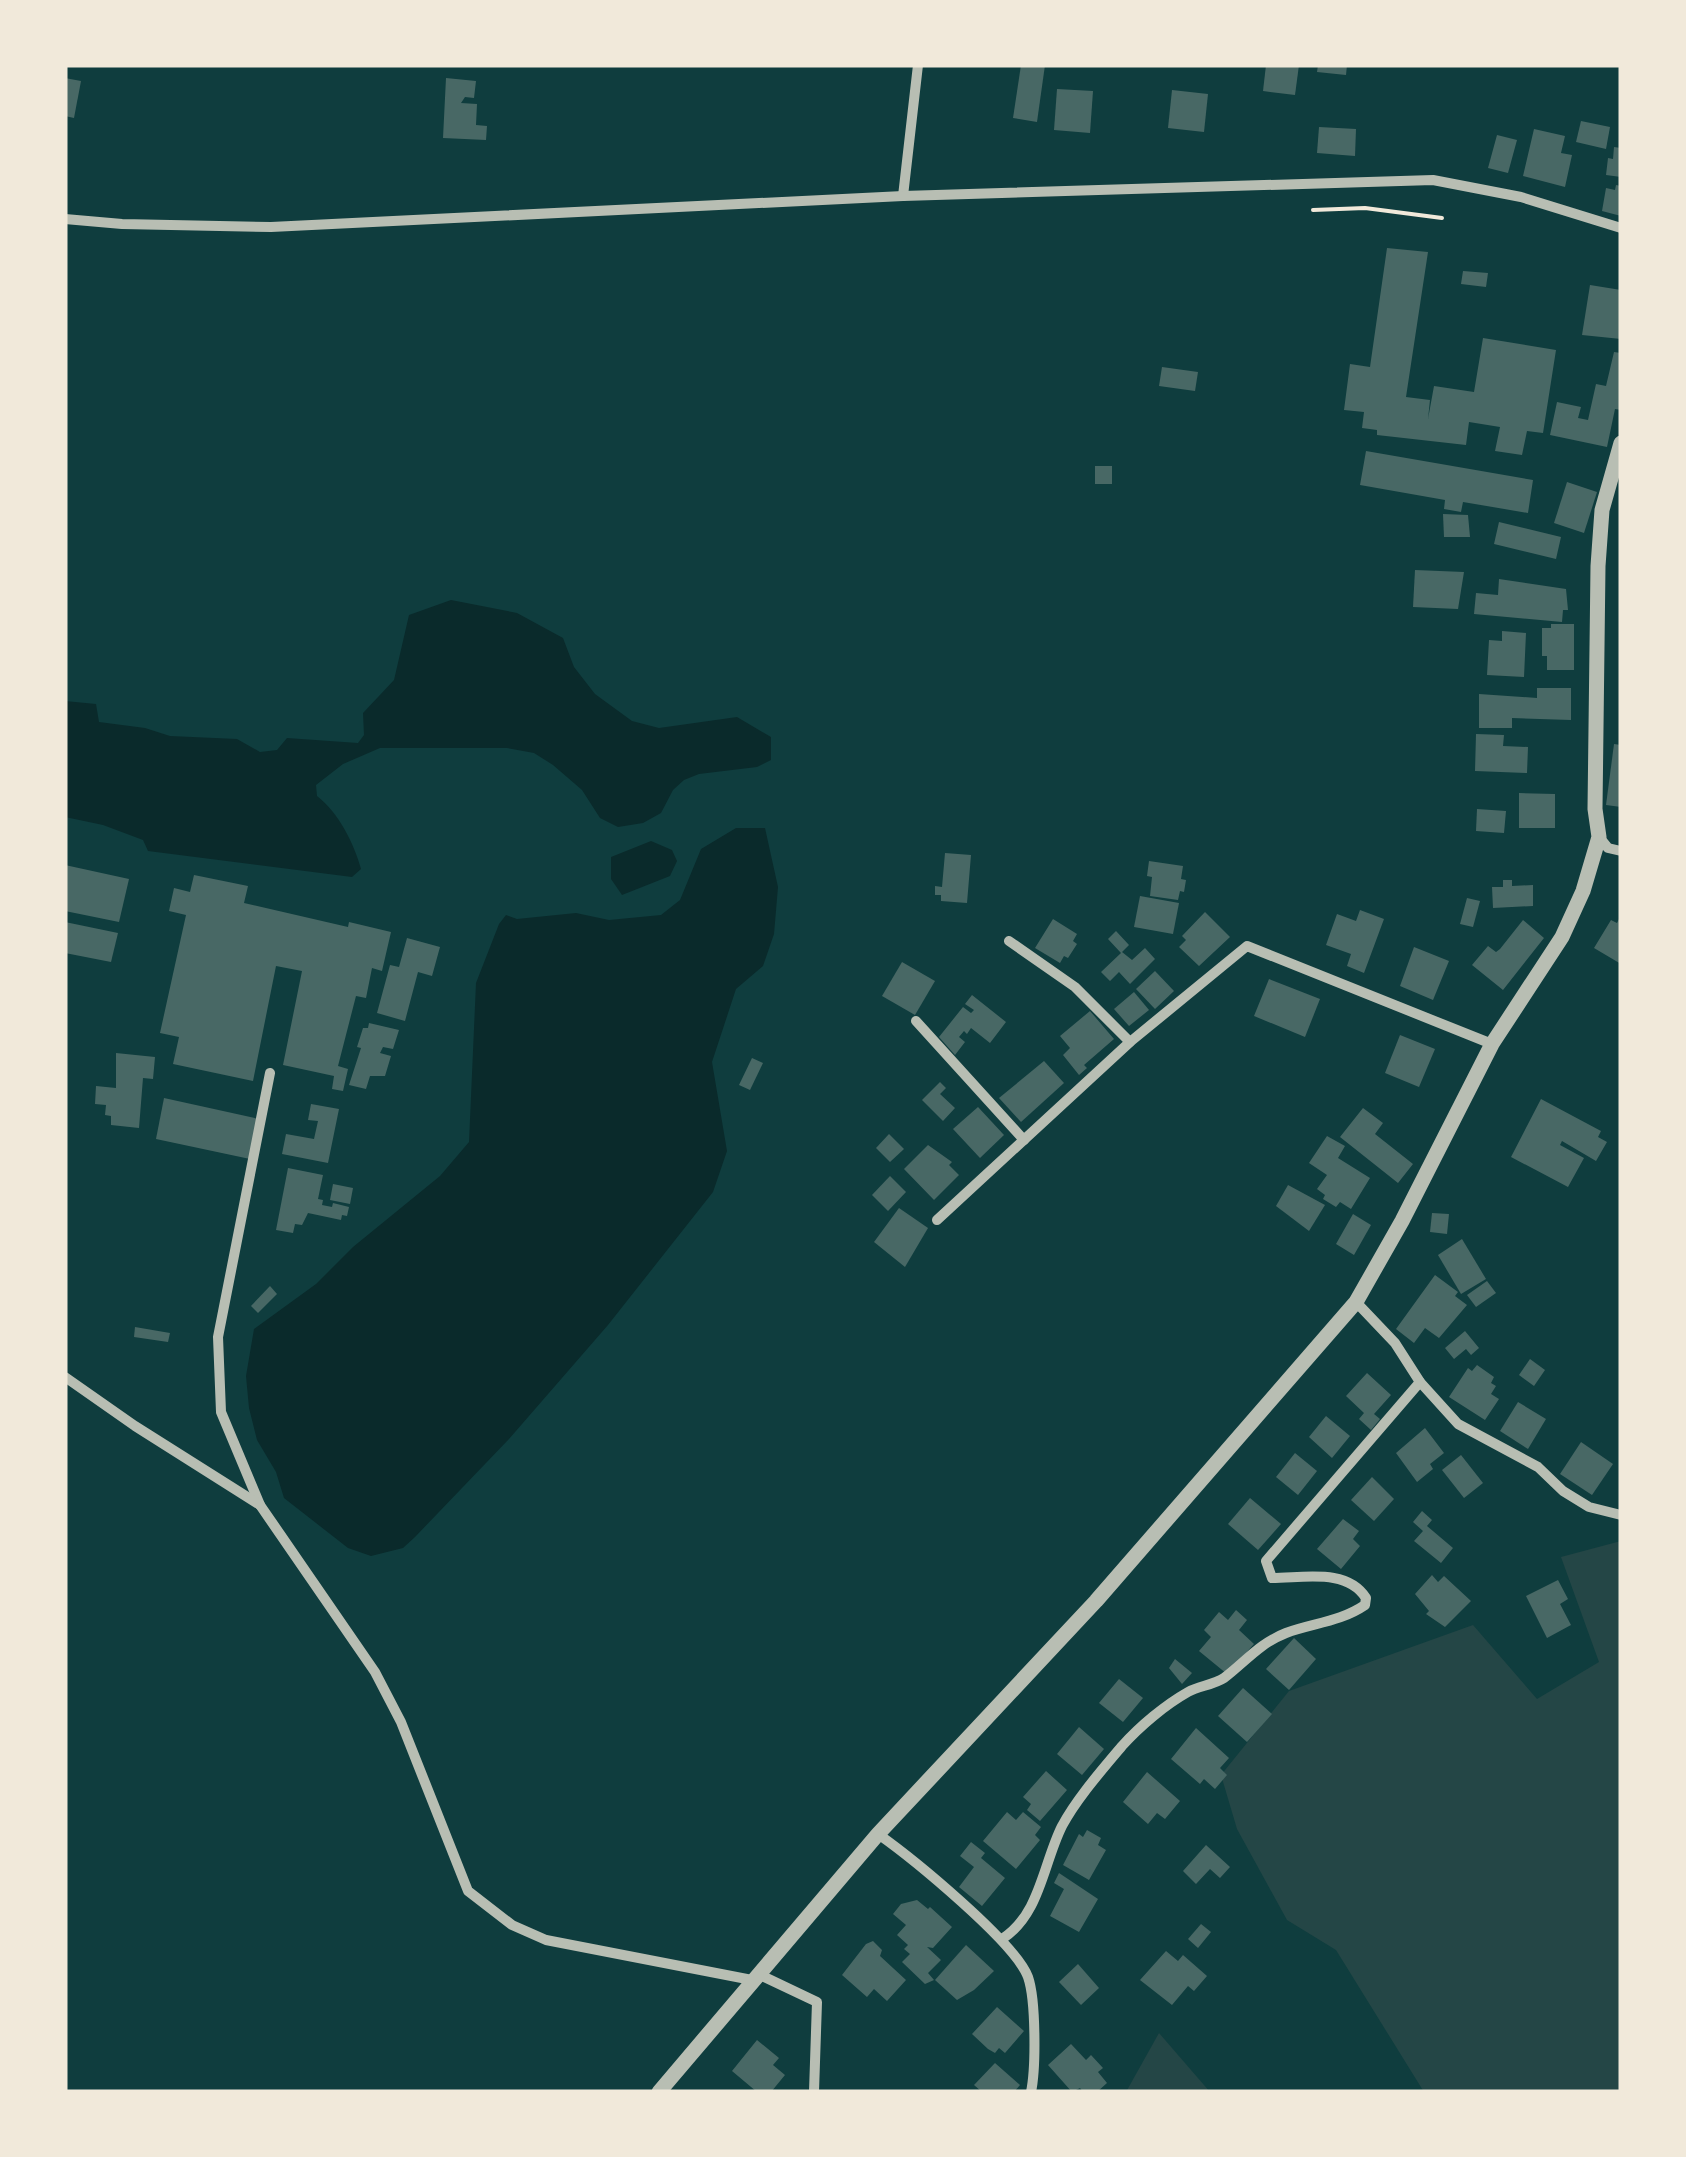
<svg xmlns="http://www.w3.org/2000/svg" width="1686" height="2157" font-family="'PT Sans Narrow',sans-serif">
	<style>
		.green { fill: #244646 }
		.water { fill: #0a2a2b }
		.building { fill: #486865 }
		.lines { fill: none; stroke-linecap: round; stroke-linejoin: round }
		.path { stroke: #f1e9da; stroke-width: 4 }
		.minor { stroke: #b8beb3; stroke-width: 10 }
		.tertiary { stroke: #b8beb3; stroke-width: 15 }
	</style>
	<rect width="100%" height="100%" fill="#0f3d3e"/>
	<g class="green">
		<polygon points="1621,1541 1621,2092 1424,2092 1336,1950 1287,1920 1237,1829 1221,1775 1289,1691 1473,1625 1537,1699 1599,1662 1561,1557"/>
		<polygon points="1159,2033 1210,2092 1126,2092"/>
	</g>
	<g class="water">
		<path d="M451 600 517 613 563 638 574 667 595 694 632 721 659 728 737 717 771 737V760L757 767 699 774 684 780 673 790 661 813 643 823 618 827 600 818 582 790 553 765 534 753 507 748H380L343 764 316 785 317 796C338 812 354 843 361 869L352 877 148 851 143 840 103 825 65 817V701L96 704 99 722 145 728 170 736 237 739 260 752 277 750 287 738 358 743 364 735 363 713 394 680 409 615Z"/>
		<polygon points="736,828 765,828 778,887 774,934 763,966 736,989 712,1062 727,1151 713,1192 608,1325 509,1439 415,1537 403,1548 371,1556 348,1548 284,1498 276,1472 257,1440 249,1408 246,1376 254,1329 316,1284 353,1247 440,1176 469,1142 476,983 499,924 506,915 517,919 576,913 609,920 661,915 680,900 701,849"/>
		<polygon points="651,841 672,850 677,861 670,876 622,895 611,879 611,857"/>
	</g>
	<g class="building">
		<polygon points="1021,65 1045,65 1037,122 1013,118"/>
		<polygon points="1266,65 1299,65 1295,95 1263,91"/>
		<polygon points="1318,65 1347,65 1346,75 1317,72"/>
		<polygon points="65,78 81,81 74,118 65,116"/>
		<polygon points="446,78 476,81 474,98 465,97 461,103 477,104 476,125 487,126 486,140 443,138"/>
		<polygon points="1057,89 1093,91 1090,133 1054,130"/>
		<polygon points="1172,90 1208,94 1204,132 1168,128"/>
		<polygon points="1581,121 1610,127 1606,149 1576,142"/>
		<polygon points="1319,127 1356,129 1355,156 1317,153"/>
		<polygon points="1534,129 1565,136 1561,153 1572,155 1565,187 1523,176"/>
		<polygon points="1497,135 1517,140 1508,173 1488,168"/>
		<polygon points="1614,147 1621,148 1621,177 1606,175 1608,158 1613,159"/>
		<polygon points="1616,185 1621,186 1621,216 1602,211 1606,188 1615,190"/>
		<polygon points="1387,248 1428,252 1406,397 1430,400 1428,419 1434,386 1474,392 1483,338 1556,350 1543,433 1527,431 1522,455 1495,451 1500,427 1469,422 1466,445 1377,435 1377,430 1362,428 1364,412 1344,410 1350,364 1370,367"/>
		<polygon points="1463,271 1488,273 1486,287 1461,284"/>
		<polygon points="1590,285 1621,290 1621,339 1582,335"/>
		<polygon points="1614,352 1621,353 1621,410 1615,409 1607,447 1550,435 1557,402 1581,407 1578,418 1588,420 1596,384 1606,386"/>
		<polygon points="1162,367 1198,372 1195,391 1159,386"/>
		<polygon points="1366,451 1533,480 1528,513 1463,502 1461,512 1444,509 1445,500 1360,485"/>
		<rect x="1095" y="466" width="17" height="18"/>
		<polygon points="1567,482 1597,492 1584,533 1554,523"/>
		<polygon points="1443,514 1468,515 1470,537 1444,537"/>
		<polygon points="1499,522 1561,537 1556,559 1494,544"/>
		<polygon points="1415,570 1464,572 1458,609 1413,607"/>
		<polygon points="1499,579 1566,589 1568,610 1563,610 1562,622 1474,614 1476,593 1498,595"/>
		<polygon points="1551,624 1574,624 1574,670 1547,670 1547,656 1542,656 1542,628 1551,628"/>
		<polygon points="1502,631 1526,633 1524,677 1487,675 1489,640 1502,641"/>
		<polygon points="1537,688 1571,688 1571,720 1512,718 1512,728 1479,728 1479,694 1537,698"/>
		<polygon points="1476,734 1504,735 1503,746 1528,747 1527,773 1475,771"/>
		<polygon points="1614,744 1621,745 1621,807 1606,805"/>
		<polygon points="1519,793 1555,794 1555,828 1519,828"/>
		<polygon points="1477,809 1506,811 1504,833 1476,831"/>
		<polygon points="945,853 971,855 967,903 941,901 941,895 935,895 935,886 942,887"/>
		<polygon points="1149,861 1183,866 1181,879 1186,880 1184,892 1180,891 1178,900 1150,896 1152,877 1147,876"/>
		<polygon points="65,865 129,879 119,922 65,911"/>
		<polygon points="194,875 248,886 244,903 348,927 349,922 391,932 382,971 372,968 366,998 356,996 338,1066 348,1069 343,1091 332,1089 334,1076 283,1065 302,971 276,966 253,1081 173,1064 179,1037 160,1033 186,915 169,911 174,888 190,892"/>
		<polygon points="1503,880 1512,880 1512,886 1533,885 1533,906 1493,908 1492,887 1503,887"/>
		<polygon points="1140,896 1179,903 1173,934 1134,927"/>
		<polygon points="1467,898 1480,901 1473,927 1460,924"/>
		<polygon points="1360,910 1384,919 1364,973 1347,966 1351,954 1326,945 1337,914 1356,921"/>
		<polygon points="1205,912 1230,937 1199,966 1179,947 1186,940 1182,936"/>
		<polygon points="1621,915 1621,964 1594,948 1611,920 1617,923"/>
		<polygon points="1053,919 1077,934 1073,941 1077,944 1068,958 1064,956 1060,963 1035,948"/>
		<polygon points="1523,920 1544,938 1503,990 1472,965 1488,946 1496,952 1500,949"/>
		<polygon points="65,922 118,933 111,962 65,953"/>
		<polygon points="1116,931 1129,945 1122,952 1132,960 1145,948 1155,959 1130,984 1119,972 1110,981 1101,972 1121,953 1108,939"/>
		<polygon points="407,938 440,947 432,976 418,972 405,1021 377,1013 390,965 399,967"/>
		<polygon points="1414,947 1449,961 1433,1000 1400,986"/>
		<polygon points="902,962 935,981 915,1015 882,996"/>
		<polygon points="1155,971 1174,991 1155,1009 1136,989"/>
		<polygon points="1269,979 1320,999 1305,1037 1254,1016"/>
		<polygon points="1134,992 1149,1010 1129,1026 1114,1009"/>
		<polygon points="972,995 1006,1022 990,1043 971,1028 967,1034 964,1031 959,1037 965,1042 955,1055 939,1037 963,1007 971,1013 974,1010 965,1004"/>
		<polygon points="1090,1011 1114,1039 1084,1065 1087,1068 1079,1075 1063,1055 1070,1048 1060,1036"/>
		<polygon points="369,1023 399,1030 393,1049 383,1047 380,1053 391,1056 385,1076 370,1076 366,1089 349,1085 361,1048 357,1047 363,1028 368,1028"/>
		<polygon points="1400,1035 1435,1049 1419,1087 1385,1073"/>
		<polygon points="116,1053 155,1057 153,1079 143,1078 139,1128 111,1125 111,1116 105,1115 106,1105 95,1104 96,1086 116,1088"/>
		<polygon points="752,1058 763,1063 750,1090 739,1085"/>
		<polygon points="1044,1061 1064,1083 1021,1122 999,1098"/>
		<polygon points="940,1082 946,1088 940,1094 955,1108 943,1121 922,1100"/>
		<polygon points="164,1098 259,1119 250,1159 156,1139"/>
		<polygon points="1541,1099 1601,1131 1598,1137 1607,1142 1596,1161 1562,1141 1560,1145 1584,1158 1568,1187 1511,1157"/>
		<polygon points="311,1104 339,1109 328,1163 282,1154 286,1134 314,1139 318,1121 308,1120"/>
		<polygon points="978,1107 1004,1135 980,1158 953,1129"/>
		<polygon points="1363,1108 1383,1123 1375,1134 1413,1164 1398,1183 1340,1137"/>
		<polygon points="889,1134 904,1149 890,1162 876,1148"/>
		<polygon points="1327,1136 1345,1146 1338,1158 1370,1178 1351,1209 1340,1202 1336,1207 1323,1199 1325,1195 1317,1189 1327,1175 1309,1163"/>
		<polygon points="928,1145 952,1162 949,1165 959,1175 934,1200 904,1169"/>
		<polygon points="288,1168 323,1175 318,1199 323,1200 322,1205 332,1207 333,1203 349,1207 347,1216 342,1215 341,1220 308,1213 302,1225 295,1224 293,1233 276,1230"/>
		<polygon points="890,1176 906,1192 888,1211 872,1195"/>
		<polygon points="333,1184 353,1188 350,1204 330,1200"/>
		<polygon points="1288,1185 1325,1205 1309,1231 1276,1206"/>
		<polygon points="899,1208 928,1228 905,1267 874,1242"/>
		<polygon points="1432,1213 1449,1214 1447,1234 1430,1232"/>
		<polygon points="1353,1214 1371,1225 1354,1255 1336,1244"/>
		<polygon points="1462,1239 1486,1279 1461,1294 1438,1255"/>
		<polygon points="1435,1275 1458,1292 1455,1296 1467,1305 1439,1338 1425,1328 1414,1343 1396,1329"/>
		<polygon points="1487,1281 1496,1293 1476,1307 1467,1295"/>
		<polygon points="270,1286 277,1294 258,1313 251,1306"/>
		<polygon points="135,1327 170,1333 168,1342 134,1337"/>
		<polygon points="1465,1331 1479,1348 1471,1355 1466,1349 1454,1359 1445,1348"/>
		<polygon points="1530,1359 1545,1370 1534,1386 1519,1375"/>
		<polygon points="1477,1365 1494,1377 1491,1383 1496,1386 1491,1394 1499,1399 1485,1420 1449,1397 1468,1368 1472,1371"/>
		<polygon points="1367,1373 1391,1395 1374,1414 1380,1419 1371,1430 1359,1419 1364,1413 1346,1396"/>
		<polygon points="1518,1402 1546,1419 1528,1449 1500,1431"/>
		<polygon points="1326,1416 1350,1436 1332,1458 1309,1437"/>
		<polygon points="1425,1428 1444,1453 1430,1464 1433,1469 1417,1482 1396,1453"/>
		<polygon points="1581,1442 1613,1464 1592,1495 1560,1474"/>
		<polygon points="1295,1453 1317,1471 1298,1495 1276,1477"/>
		<polygon points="1461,1455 1483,1483 1464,1498 1442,1470"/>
		<polygon points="1372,1477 1394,1499 1374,1521 1351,1500"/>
		<polygon points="1250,1498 1281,1524 1258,1550 1228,1524"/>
		<polygon points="1422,1511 1432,1520 1427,1526 1453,1548 1441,1563 1414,1541 1423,1531 1413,1522"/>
		<polygon points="1343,1519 1359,1531 1353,1539 1360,1546 1341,1569 1317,1549"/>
		<polygon points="1432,1575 1438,1582 1444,1576 1471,1601 1445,1627 1426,1614 1429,1611 1415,1594"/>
		<polygon points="1558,1580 1568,1599 1560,1604 1571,1625 1547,1638 1526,1596"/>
		<polygon points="1236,1610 1247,1620 1239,1630 1254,1644 1227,1674 1199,1651 1211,1637 1204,1630 1219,1612 1228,1620"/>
		<polygon points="1294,1638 1316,1659 1289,1690 1266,1669"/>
		<polygon points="1175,1659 1192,1673 1182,1684 1169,1668"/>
		<polygon points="1119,1679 1143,1698 1123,1722 1099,1703"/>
		<polygon points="1243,1688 1272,1714 1247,1742 1218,1716"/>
		<polygon points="1079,1727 1104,1749 1082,1775 1057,1754"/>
		<polygon points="1196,1728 1229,1758 1220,1768 1227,1775 1215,1789 1204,1779 1200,1784 1171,1759"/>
		<polygon points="1046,1771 1067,1790 1040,1821 1027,1810 1031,1804 1023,1797"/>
		<polygon points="1147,1772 1180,1801 1165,1819 1157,1813 1148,1824 1123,1802"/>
		<polygon points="1007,1812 1016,1820 1023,1812 1041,1827 1035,1835 1040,1840 1016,1869 983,1841"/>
		<polygon points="1087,1830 1101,1838 1098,1845 1106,1850 1089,1880 1063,1865 1079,1834 1083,1837"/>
		<polygon points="971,1842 985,1853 981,1858 1005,1878 982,1906 959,1887 974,1867 960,1856"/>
		<polygon points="1206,1845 1230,1867 1220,1878 1210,1869 1196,1884 1183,1871"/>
		<polygon points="1059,1873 1098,1899 1079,1932 1050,1916 1064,1889 1054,1883"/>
		<polygon points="917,1900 928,1909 930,1907 952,1927 933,1948 927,1947 941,1960 928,1973 934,1980 925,1984 902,1962 910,1954 904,1949 908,1945 897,1935 906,1925 893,1914 901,1904"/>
		<polygon points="1201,1924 1211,1932 1198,1948 1188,1939"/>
		<polygon points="873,1941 882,1950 880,1956 906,1980 887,2001 874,1989 867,1997 842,1975 866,1944"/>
		<polygon points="966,1945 994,1971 974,1990 957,2000 935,1980"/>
		<polygon points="1166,1951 1178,1961 1183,1955 1207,1976 1194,1991 1188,1986 1172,2005 1140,1980"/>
		<polygon points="1078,1964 1099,1988 1081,2005 1059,1982"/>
		<polygon points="997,2007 1024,2031 1005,2053 999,2048 995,2053 988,2049 972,2034"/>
		<polygon points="757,2040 779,2058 773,2065 785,2075 771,2092 757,2092 732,2071"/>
		<polygon points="1071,2044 1086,2060 1091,2055 1103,2068 1098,2072 1107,2083 1097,2092 1083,2092 1080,2088 1072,2092 1048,2065"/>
		<polygon points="995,2063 1020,2085 1014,2092 982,2092 974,2085"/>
	</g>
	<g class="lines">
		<polyline class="path" points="1313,210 1365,208 1442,218"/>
		<g class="minor">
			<polyline points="903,196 918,65"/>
			<polyline points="65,219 122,224 271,227 903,196 1433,180 1521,197 1621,228"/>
			<polyline points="1599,837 1608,848 1621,851"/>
			<polyline points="1009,941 1075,987 1130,1042"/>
			<polyline points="916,1021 1024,1140"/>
			<polyline points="270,1073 218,1337 221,1412 260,1505 375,1672 401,1722 468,1891 512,1925 546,1940 752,1980"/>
			<polyline points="937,1220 1130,1042 1247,946 1492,1044"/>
			<polyline points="1356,1302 1395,1343 1420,1382 1458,1424 1538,1467 1563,1491 1589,1507 1621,1515"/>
			<polyline points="65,1377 135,1426 260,1505"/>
			<path d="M878 1834C912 1858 1015 1942 1028 1977 1036 2000 1036 2068 1031 2092"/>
			<path d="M1002 1939C1040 1915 1043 1864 1062 1826 1077 1798 1102 1770 1122 1746 1140 1726 1165 1705 1188 1692 1199 1686 1213 1685 1224 1678 1245 1662 1260 1643 1286 1633 1313 1623 1340 1622 1365 1605L1366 1598C1347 1568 1304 1578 1272 1578L1266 1561 1420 1382"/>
			<polyline points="758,1974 817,2002 814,2092"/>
		</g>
		<polyline class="tertiary" points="659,2092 878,1834 1096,1601 1356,1302 1402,1221 1492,1044 1562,937 1583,891 1599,837 1595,809 1598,566 1602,510 1621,443"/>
	</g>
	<rect width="1686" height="2157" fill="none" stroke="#f1e9da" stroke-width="135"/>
</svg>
